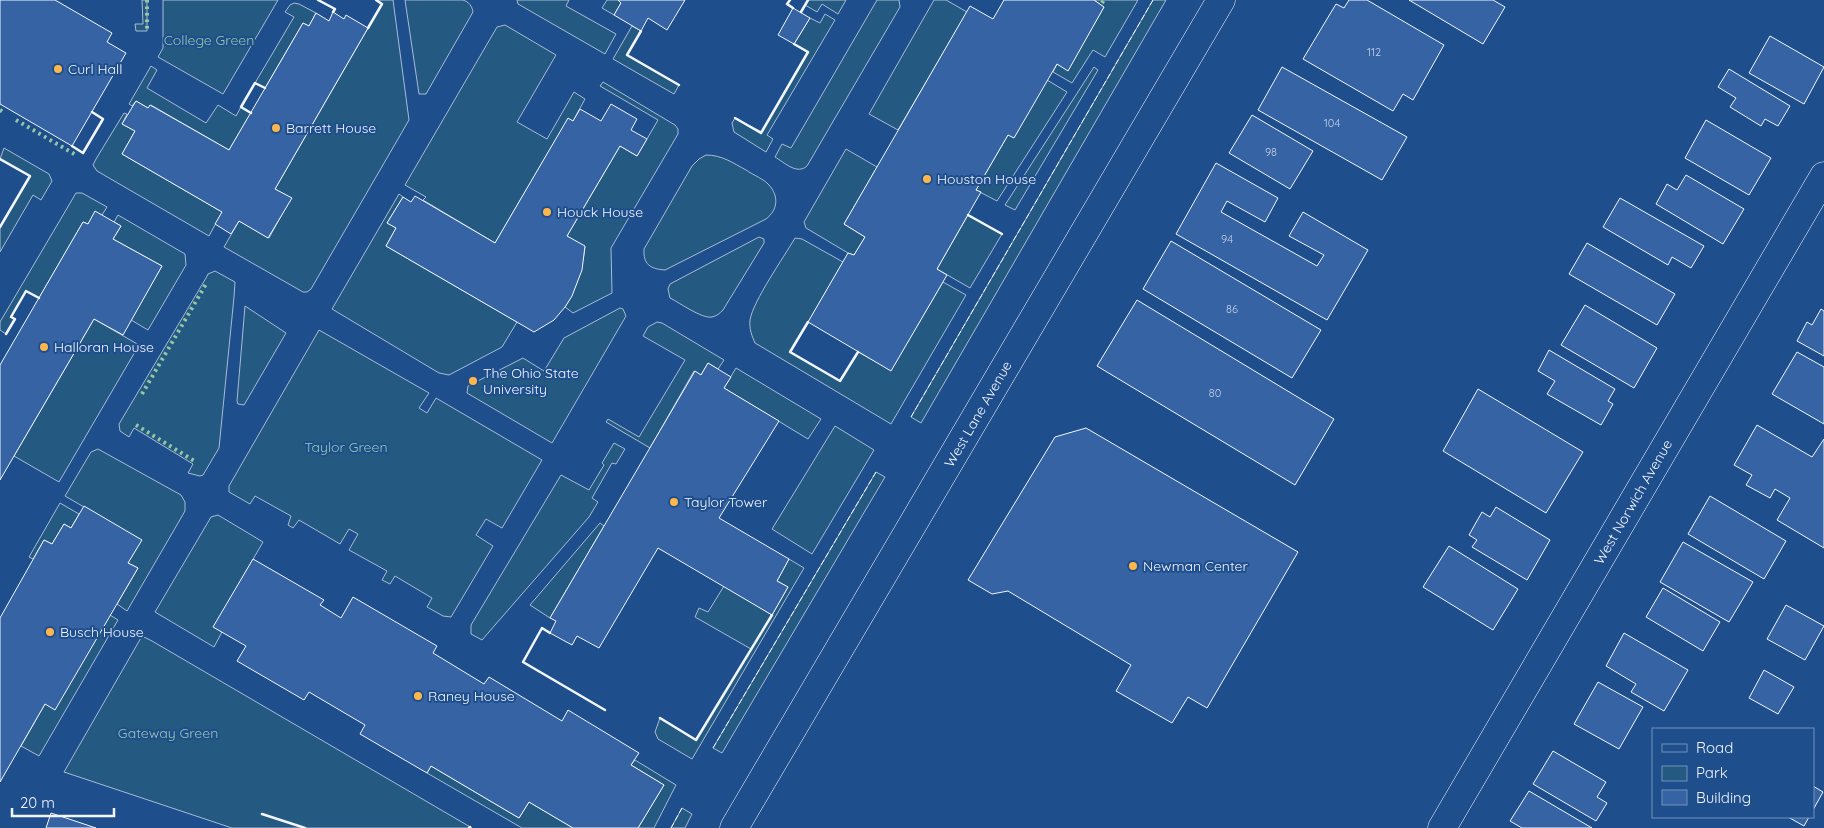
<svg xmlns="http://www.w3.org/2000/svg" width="1824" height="828" font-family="Quicksand,sans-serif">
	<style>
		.green { fill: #245a82; stroke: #a8bbd7 }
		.building { fill: #3563a3; stroke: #f2f6ff }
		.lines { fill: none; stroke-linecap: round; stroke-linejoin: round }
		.minor-casing { stroke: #f2f6ff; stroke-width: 29 }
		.major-casing { stroke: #f2f6ff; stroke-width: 29 }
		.minor { stroke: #1f4e8c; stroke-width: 28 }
		.major { stroke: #1f4e8c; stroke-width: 28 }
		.hedge { stroke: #97c8a6; stroke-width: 4; stroke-dasharray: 2.5 4; stroke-linecap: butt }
		.fence { stroke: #f2f6ff; stroke-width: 1; stroke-dasharray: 6 2.5; stroke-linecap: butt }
		.wall { stroke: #f2f6ff; stroke-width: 2.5 }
		.poi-dot { fill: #ffb74d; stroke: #1f4e8c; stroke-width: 2 }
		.labels { text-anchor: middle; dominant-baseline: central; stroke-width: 4; stroke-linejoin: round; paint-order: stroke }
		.number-label { font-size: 11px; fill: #c3d1e8 }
		.park-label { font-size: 14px; fill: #97c8a6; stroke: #1f4e8c }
		.poi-label { font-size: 14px; fill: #f2f6ff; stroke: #1f4e8c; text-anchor: start }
		.street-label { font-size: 14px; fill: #f2f6ff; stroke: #1f4e8c }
	</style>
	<rect width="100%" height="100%" fill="#1f4e8c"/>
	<g class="green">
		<polygon points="142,0 147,0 147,31 136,31 135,24 143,24"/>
		<polygon points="163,0 278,0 223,94 158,57 163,48"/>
		<polygon points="376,0 393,0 409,120 311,289 307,292 303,292 224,247 239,221 269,238 291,198 275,189 382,4"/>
		<path d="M405 0C418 0 453 0 463 0 469 2 472 6 473 12L426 94H419Z"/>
		<polygon points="517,0 569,0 566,6 616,34 605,54 518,4"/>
		<polygon points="607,0 618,0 621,3 614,15 602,8"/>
		<polygon points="808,0 846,0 838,14 822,4 817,12 805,5"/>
		<path d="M877 0H899L900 7 807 166C797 175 785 163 775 157L782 144 791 148Z"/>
		<polygon points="934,0 946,0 967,12 898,130 869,114"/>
		<polygon points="1094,0 1138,0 1105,57 1093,50 1072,83 1053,72 1057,64 1068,70 1104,7"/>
		<polygon points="1153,0 1166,0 921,423 911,417"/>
		<polygon points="294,3 299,4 316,13 309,26 303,23 265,88 255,83 294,17 285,12 290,5"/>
		<polygon points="825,14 835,20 767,135 773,139 766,152 734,132 732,123 735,118 762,132 808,53 794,44 810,18 820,23"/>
		<polygon points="505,25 556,55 517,122 547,139 574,92 585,99 573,121 568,119 495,243 423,200 426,197 405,185 497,27"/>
		<polygon points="632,26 641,31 627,55 679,85 674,94 613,59"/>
		<polygon points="151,66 157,70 147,88 206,123 218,105 236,116 241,107 251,113 229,150 151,105 148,108 136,101 132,106 129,104"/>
		<polygon points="1094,67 1098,70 1015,210 1005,205"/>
		<polygon points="1047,80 1067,92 997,201 976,190 1008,135 1014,137"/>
		<path d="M603 82 675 125 678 129V134L611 248 612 293 573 313 565 307C577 288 582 269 585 247L567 236 620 146 637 156 658 120 600 86Z"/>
		<polygon points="124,113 127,114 122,124 135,131 122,154 222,212 209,236 97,171 93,165 96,159"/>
		<polygon points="4,148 49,174 52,181 41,200 33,195 0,252 0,227 30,176 0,159"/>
		<polygon points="846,149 877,167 844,224 865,237 854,255 848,253 806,228 804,222"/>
		<path d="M706 155C722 155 733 163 746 170 753 175 764 179 769 185 779 196 778 210 766 219L665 270C650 269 643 264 644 249L692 166 699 159Z"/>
		<polygon points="76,193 82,193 107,207 102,215 95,212 88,224 83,222 39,298 26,291 11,316 15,319 6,334 0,330 0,322"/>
		<polygon points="399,194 403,197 387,223 396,228 386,246 517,322 502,347 449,375 439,373 332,309"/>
		<polygon points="118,215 185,254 186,265 148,330 131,320 162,266 113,239 121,226 114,222"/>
		<polygon points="968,215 1002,234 970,288 937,269"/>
		<path d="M759 237 764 239V243L723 310C720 313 717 316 712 317 702 319 680 303 670 298L668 289 670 284Z"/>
		<path d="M795 238 802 239 843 262 791 352 840 381 858 352 891 370 943 282 966 295 891 424 755 343C752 336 749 329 750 320 753 301 784 257 795 238Z"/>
		<polygon points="215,271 235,282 234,297 219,448 203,475 200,476 188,473 193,464 134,428 129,437 120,431 119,424 206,278 208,274"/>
		<polygon points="245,306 286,333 244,405 238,404 237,401"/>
		<polygon points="620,308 623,309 626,316 552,443 467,393 468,386 523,358 544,371 564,338"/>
		<polygon points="94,319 139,345 59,482 14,456"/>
		<polygon points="657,322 662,323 724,360 718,369 708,363 701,375 694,371 650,448 606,422 608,419 639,437 685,360 643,336 648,327"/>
		<polygon points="319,330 429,393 419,408 427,413 436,398 542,460 502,528 486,519 476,535 493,546 451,617 443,616 427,607 432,598 395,576 390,584 382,580 387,571 349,550 358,534 349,529 340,544 299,520 293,528 288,525 291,516 255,496 250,504 229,492 229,486"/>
		<polygon points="736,368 821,419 808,439 724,388"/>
		<polygon points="835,426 874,450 812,554 772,529"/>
		<polygon points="614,443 625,449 616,464 612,463 592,498 598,502 589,517 482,640 471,634 471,625 561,475 589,490 604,465 602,463"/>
		<polygon points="98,449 181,495 185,502 185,511 127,611 117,604 138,568 128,563 141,540 65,496 91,452"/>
		<polygon points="876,472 885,477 722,753 713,748"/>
		<polygon points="60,503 79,514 71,528 64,524 52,544 44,540 33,559 29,557"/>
		<polygon points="218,515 263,542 214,627 222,632 214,647 155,612 211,517"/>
		<polygon points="600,523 604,526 550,618 530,605"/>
		<polygon points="789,559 804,568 692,759 658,739 655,732 660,718 696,740 751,649 695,617 699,608 708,612 724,586 772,615 788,587 777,581"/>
		<polygon points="110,615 118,620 39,756 21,746 45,704"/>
		<polygon points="142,636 152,641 472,828 232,828 64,772"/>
		<polygon points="635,760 676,785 654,828 638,828 664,785 631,765"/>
		<polygon points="431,766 519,818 529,802 573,828 522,828 427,773"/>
		<polygon points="682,808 692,814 685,828 671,828"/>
	</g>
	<g class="building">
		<polygon points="0,0 55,0 112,33 107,42 126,53 72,146 0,104"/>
		<polygon points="618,0 685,0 667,30 648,18 641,31 614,15 621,3"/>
		<polygon points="1004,0 1094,0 1104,7 1068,71 1057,64 1014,138 1008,135 976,190 981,192 937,269 947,275 891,371 808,322 848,253 854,255 865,237 844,224 970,6 993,19"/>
		<polygon points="1349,0 1367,0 1444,45 1413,100 1403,94 1393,111 1303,59 1336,4 1344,8"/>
		<polygon points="1409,0 1493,0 1505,7 1483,44"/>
		<polygon points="793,8 810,18 794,44 778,35"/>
		<polygon points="333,12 344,19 346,15 368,28 275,189 292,198 268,238 239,221 231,234 215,224 222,212 122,154 135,131 122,124 136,101 148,108 150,105 229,150 303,23 309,26 316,13 329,21"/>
		<polygon points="1770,36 1824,67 1804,104 1749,73"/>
		<polygon points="1282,67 1407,137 1382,180 1258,110"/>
		<polygon points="1729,69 1790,106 1778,126 1765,119 1761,126 1730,107 1736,98 1718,87"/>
		<polygon points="611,104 637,119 631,130 647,139 637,156 620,146 567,236 585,246 582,270 572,296 565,307 554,320 534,332 386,246 396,228 387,223 403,197 411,202 415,196 495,243 568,118 573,121 580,109 601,121"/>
		<polygon points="1252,115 1313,151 1290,189 1229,153"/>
		<polygon points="1706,120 1771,158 1749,195 1685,158"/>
		<polygon points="1216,163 1278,198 1265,222 1227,201 1221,212 1317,266 1324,255 1289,236 1303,212 1368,250 1327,320 1176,234"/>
		<polygon points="1686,175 1744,209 1723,244 1656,204 1667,184 1677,190"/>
		<polygon points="1620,198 1704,246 1691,268 1672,257 1668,265 1603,227"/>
		<polygon points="95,211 121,226 113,239 162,266 123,335 94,319 0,480 0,365 83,222 88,224"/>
		<polygon points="1171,241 1321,330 1292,378 1143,289"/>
		<polygon points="1587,243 1675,294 1657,325 1569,274"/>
		<polygon points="1137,300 1334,419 1295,485 1097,366"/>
		<polygon points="1585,305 1657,348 1634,388 1561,345"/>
		<polygon points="1821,309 1824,311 1824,356 1797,341 1807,322 1812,325"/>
		<polygon points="1549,350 1615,389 1608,401 1613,404 1601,425 1547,394 1555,381 1538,371"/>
		<polygon points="1797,352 1824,367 1824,424 1772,394"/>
		<polygon points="708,363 731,377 724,388 779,421 719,518 789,559 777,581 788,587 772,615 658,548 599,648 577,636 572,645 550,633 556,621 550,618 695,371 701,375"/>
		<polygon points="1478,389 1583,452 1546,513 1443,451"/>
		<polygon points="1757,425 1812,457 1824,439 1824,548 1777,520 1790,498 1775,489 1770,498 1746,485 1752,475 1734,465"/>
		<polygon points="1086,428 1298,552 1207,708 1188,697 1172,723 1116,691 1131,665 1008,591 992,594 968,580 1055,437"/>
		<polygon points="1710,496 1786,541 1764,579 1688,534"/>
		<polygon points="84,506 142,540 128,563 138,568 55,710 45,704 0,782 0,618 44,540 52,544 64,524 71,528"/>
		<polygon points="1496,507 1550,540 1527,580 1472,547 1477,540 1469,535 1482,512 1490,517"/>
		<polygon points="1683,542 1753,582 1729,622 1660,582"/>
		<polygon points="1449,546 1518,589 1493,630 1423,587"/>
		<polygon points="253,559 324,600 320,605 341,618 353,597 437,646 433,653 484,684 489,677 562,721 568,710 639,753 631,765 664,785 638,828 573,828 529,802 519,818 431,766 427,773 360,734 365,725 309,692 304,700 237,661 246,646 213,627"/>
		<polygon points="1663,588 1720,622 1703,651 1646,617"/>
		<polygon points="1786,605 1824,626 1805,660 1767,639"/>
		<polygon points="1624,633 1688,670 1664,711 1631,692 1636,684 1606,666"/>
		<polygon points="1764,670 1794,687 1778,714 1749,698"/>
		<polygon points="1598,682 1643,707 1619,749 1574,724"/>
		<polygon points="1553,751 1606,782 1597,797 1607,803 1596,821 1533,784"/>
		<polygon points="1813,786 1823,792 1813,810"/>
		<polygon points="1529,791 1592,828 1522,828 1510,821"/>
		<polygon points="51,813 96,828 46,828"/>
		<polygon points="1788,817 1809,817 1804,826"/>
	</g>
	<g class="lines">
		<g class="minor-casing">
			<polyline id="minor" points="1442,828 1824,176"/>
		</g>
		<g class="major-casing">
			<polyline id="major" points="734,828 1221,0"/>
		</g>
		<use href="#minor" class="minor"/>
		<use href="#major" class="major"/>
		<g class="hedge">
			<polyline points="147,0 147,31"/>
			<polyline points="1102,3 1104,0"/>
			<polyline points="0,110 3,112"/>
			<polyline points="16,120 76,155"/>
			<polyline points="142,394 206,284"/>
			<polyline points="136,425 196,462"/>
		</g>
		<g class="fence">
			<polyline points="911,417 1153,0"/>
			<polyline points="713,748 876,472"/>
			<polyline points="671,828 682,808"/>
		</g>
		<g class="wall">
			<polyline points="318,0 335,9 333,12"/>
			<polyline points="790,0 787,4 793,8"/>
			<polyline points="801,12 808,0"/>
			<polyline points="368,28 382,4 376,0"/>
			<polyline points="641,31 627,55 679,85"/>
			<polyline points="251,113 241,107 255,83 265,88"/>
			<polyline points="735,118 761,133 808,52 794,44"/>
			<polyline points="72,146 83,153 103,119 92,112"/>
			<polyline points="0,159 30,176 0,227"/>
			<polyline points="968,215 1002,234"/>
			<polyline points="808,322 790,352 840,381 858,352"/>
			<polyline points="6,334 15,319 11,317 26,291 39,298"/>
			<polyline points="550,633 542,628 523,662 605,710"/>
			<polyline points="660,718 696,740 772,615"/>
			<polyline points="262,814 305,828"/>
			<polyline points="469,828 470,827"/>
		</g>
	</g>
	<g class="poi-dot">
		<circle cx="58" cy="69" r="5"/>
		<circle cx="276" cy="128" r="5"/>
		<circle cx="927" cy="179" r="5"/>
		<circle cx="547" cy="212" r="5"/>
		<circle cx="44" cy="347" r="5"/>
		<circle cx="473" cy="381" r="5"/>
		<circle cx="674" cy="502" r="5"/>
		<circle cx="1133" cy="566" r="5"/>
		<circle cx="50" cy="632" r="5"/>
		<circle cx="418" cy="696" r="5"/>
	</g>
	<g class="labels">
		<g class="number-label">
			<text x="1374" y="52">112</text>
			<text x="1332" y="123">104</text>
			<text x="1271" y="152">98</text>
			<text x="1227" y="239">94</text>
			<text x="1232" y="309">86</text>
			<text x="1215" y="393">80</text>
		</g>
		<g class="park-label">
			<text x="209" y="40">College Green</text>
			<text x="346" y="447">Taylor Green</text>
			<text x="168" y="733">Gateway Green</text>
		</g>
		<g class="poi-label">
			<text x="68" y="69">Curl Hall</text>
			<text x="286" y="128">Barrett House</text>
			<text x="937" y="179">Houston House</text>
			<text x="557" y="212">Houck House</text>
			<text x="54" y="347">Halloran House</text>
			<text x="483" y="373">The Ohio State<tspan x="483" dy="16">University</tspan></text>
			<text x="684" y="502">Taylor Tower</text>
			<text x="1143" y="566">Newman Center</text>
			<text x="60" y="632">Busch House</text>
			<text x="428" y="696">Raney House</text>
		</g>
		<g class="street-label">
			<text transform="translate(978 414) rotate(-60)">West Lane Avenue</text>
			<text transform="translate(1633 502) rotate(-60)">West Norwich Avenue</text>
		</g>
	</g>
	<rect x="1652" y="728" width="162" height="90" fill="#1f4e8c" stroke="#7391ba"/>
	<rect x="1662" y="744" width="25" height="8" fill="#1f4e8c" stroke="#7391ba"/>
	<text x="1696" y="753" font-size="15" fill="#f2f6ff">Road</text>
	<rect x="1662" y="766" width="25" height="15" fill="#245a82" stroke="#7391ba"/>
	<text x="1696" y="778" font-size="15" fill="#f2f6ff">Park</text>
	<rect x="1662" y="790" width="25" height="15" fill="#3563a3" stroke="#7391ba"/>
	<text x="1696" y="803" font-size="15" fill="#f2f6ff">Building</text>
	<path d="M12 808v8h102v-8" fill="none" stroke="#f2f6ff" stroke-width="2.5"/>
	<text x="20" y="808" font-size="15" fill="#f2f6ff" stroke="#1f4e8c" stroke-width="4" paint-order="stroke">20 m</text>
</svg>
